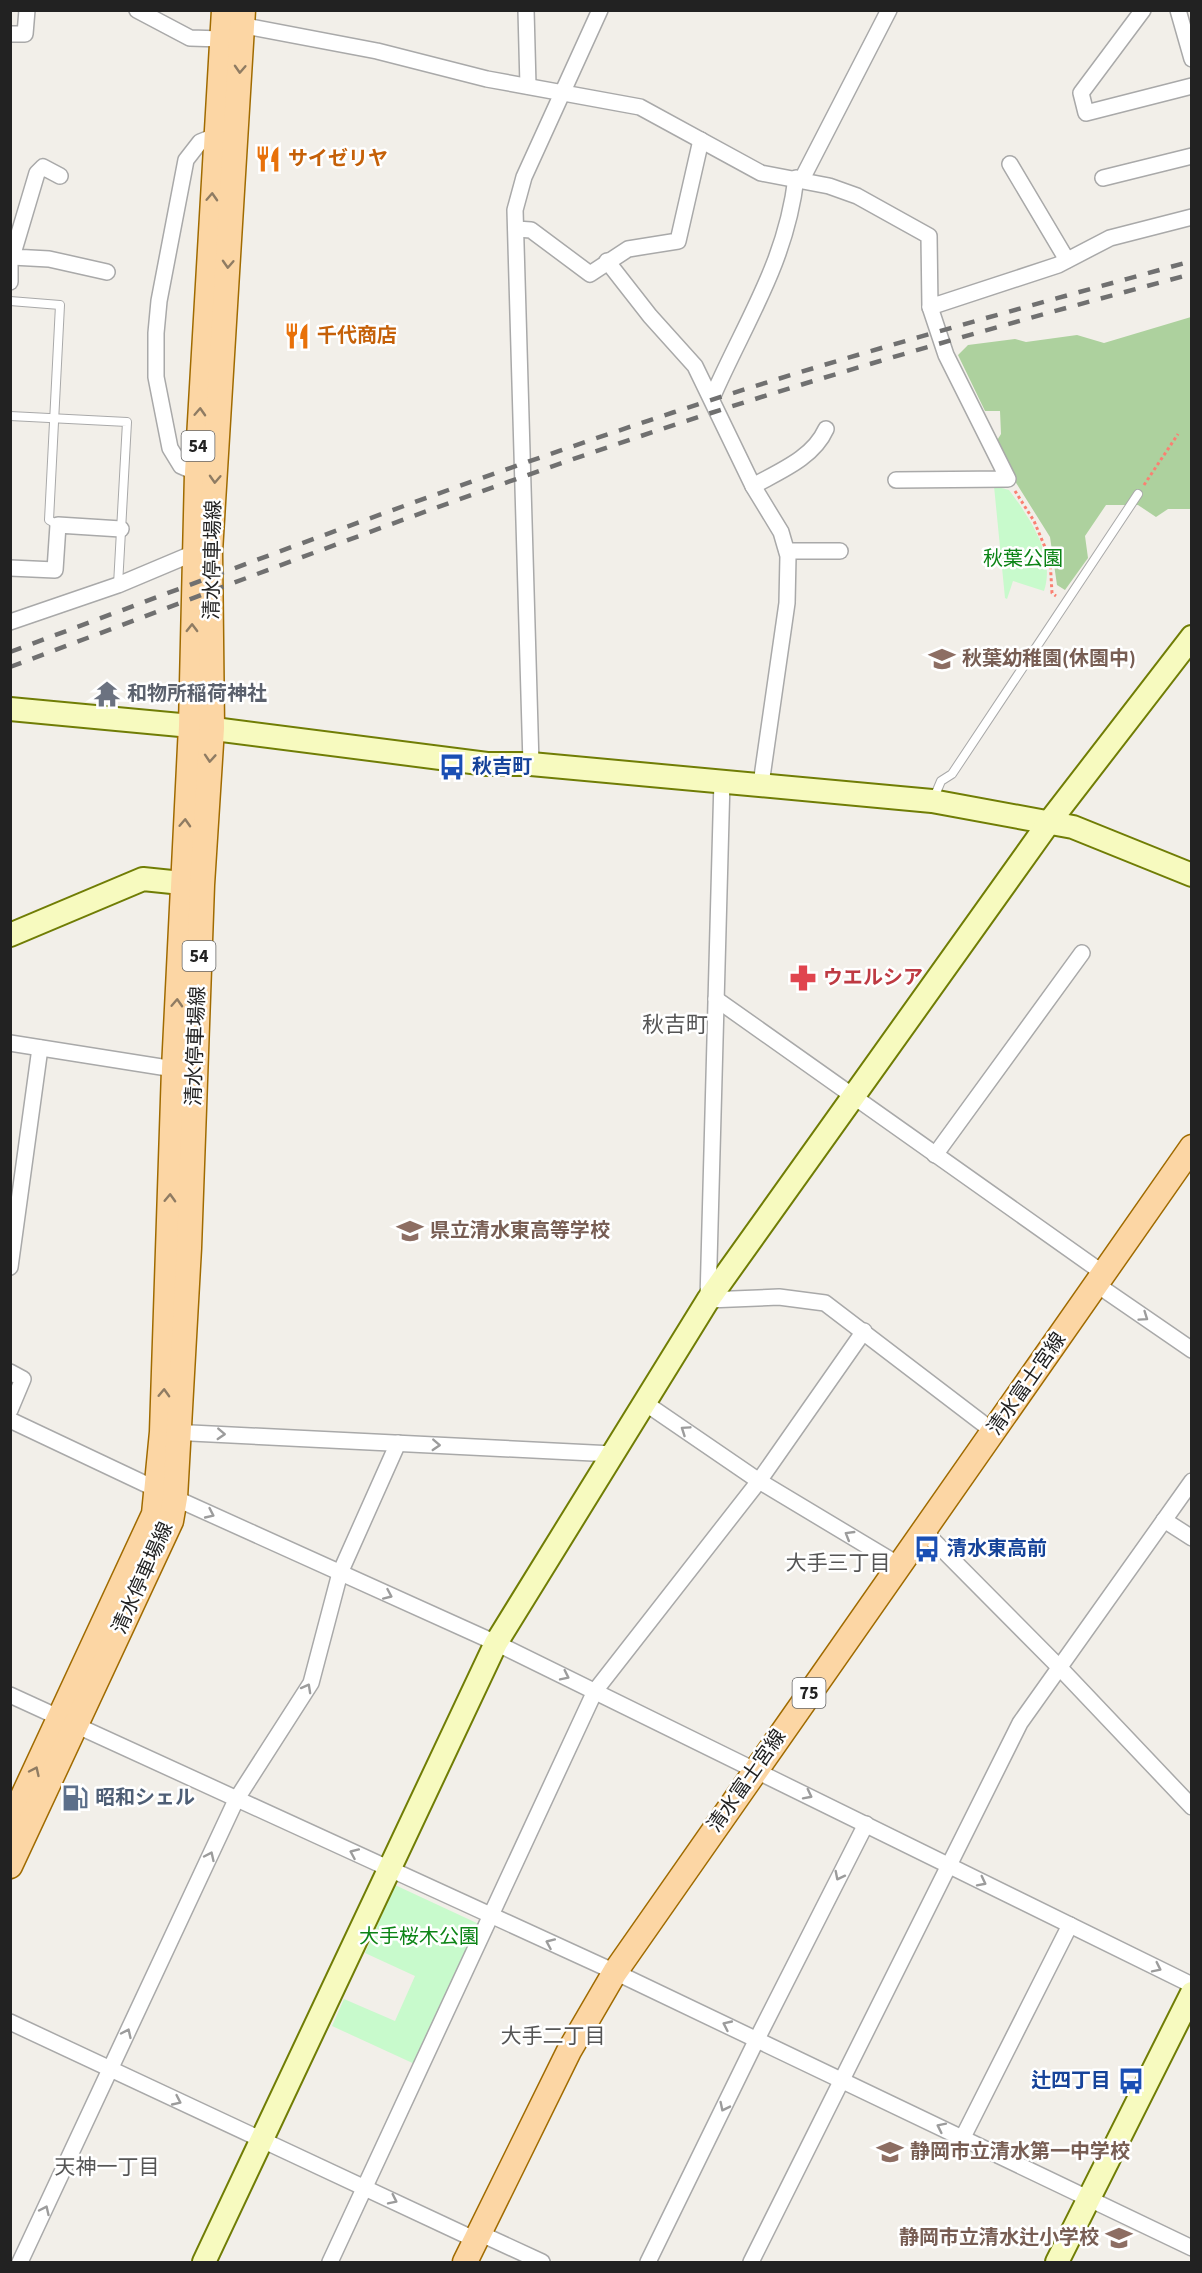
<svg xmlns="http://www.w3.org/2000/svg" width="1202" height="2273" font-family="'Source Sans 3','Noto Sans JP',sans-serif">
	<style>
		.forest { fill: #add19e }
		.park { fill: #c8facc }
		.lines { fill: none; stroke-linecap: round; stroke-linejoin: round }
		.lane-casing { stroke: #a9a9a9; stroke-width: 10 }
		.street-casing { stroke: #a9a9a9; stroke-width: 18 }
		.secondary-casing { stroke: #707d05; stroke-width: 26 }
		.primary-casing { stroke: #a06b00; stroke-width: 27 }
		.path { stroke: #fa8072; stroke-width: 3; stroke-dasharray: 3 3; stroke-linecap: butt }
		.lane { stroke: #fff; stroke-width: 8 }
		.street { stroke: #fff; stroke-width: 15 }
		.secondary { stroke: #f7fabf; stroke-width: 22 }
		.primary { stroke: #fcd6a4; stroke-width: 24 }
		.rail { stroke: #707070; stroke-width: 4.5; stroke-dasharray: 12 12; stroke-linecap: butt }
		.oneway { stroke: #8f7c63 }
		.oneway2 { stroke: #9c9c9c }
		.labels { text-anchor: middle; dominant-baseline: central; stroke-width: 5; stroke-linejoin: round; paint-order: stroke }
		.shield { fill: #fff; stroke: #646464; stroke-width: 1.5 }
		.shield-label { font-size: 18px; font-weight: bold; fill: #222 }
		.food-label { font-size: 20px; font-weight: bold; fill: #c56008; stroke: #fff; text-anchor: start }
		.park-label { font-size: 20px; fill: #0c8416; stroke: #fff }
		.street-label { font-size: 20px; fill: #222; stroke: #fff }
		.education-label { font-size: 20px; font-weight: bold; fill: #785e54; stroke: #fff; text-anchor: start }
		.worship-label { font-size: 20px; font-weight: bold; fill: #5b616d; stroke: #fff; text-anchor: start }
		.transit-label { font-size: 20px; font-weight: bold; fill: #164399; stroke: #fff; text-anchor: start }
		.health-label { font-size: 20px; font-weight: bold; fill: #be3a42; stroke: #fff; text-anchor: start }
		.service-label { font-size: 20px; font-weight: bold; fill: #4e5e75; stroke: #fff; text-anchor: start }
		.neighbourhood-label { font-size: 21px; fill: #555; stroke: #fff }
		.quarter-label { font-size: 22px; fill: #555; stroke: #fff }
	</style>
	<rect width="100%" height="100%" fill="#f2efe9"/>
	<polygon class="forest" points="1191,317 1191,509 1168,509 1156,517 1138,505 1106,505 1085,536 1088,558 1065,590 1057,585 1050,537 1013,478 996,442 1001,434 1000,411 985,411 958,355 968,345 1015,339 1026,342 1077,335 1104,343"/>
	<g class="park">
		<path d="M994 486 1009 490C1029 517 1056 555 1044 591L1013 581 1007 599 1005 598Z"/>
		<polygon points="395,1885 481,1925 419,2066 332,2026 344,1999 395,2021 415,1976 365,1953"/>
	</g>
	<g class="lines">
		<g class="lane-casing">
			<g id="lane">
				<polyline points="10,301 60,305 49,520 58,525"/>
				<polyline points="10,416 127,422 118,585"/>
				<polyline points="933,800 941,781 952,774 1138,494"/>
			</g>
		</g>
		<g class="street-casing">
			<g id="street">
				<polyline points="137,10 190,38 222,39"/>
				<polyline points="526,10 528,86"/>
				<polyline points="1143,10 1081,93 1086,113 1192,86"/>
				<polyline points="1178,10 1192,59"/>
				<polyline points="235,24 377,51 487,79 640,107 761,173 829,186 857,196 929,236 930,307 1058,265 1110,238 1192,217"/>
				<polyline points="10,34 25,34 27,10"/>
				<polyline points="1010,164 1067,260"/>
				<polyline points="60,176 43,167 37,173 12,257 49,259 107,272"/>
				<polyline points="1103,178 1192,156"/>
				<polyline points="802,179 889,10"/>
				<polyline points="516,229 531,230 590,274 628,249 678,241 701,140"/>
				<polyline points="10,257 10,282"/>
				<polyline points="607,261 650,316 695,366 753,486 781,532 788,556 787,603 761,784"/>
				<path d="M712 398C745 322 786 263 796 178"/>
				<polyline points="197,473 181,466 170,448 156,377 156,333 159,301 186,160 200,142 215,136"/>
				<polyline points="896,480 1008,479 946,355 930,307"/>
				<path d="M753 486C780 471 813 458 826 429"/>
				<polyline points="787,551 840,551"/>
				<polyline points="10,568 55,570 58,525 121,529"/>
				<polyline points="10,622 118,585 194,553"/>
				<polyline points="531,764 515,210 524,177 600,10"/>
				<polyline points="722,780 708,1300 779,1297 825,1303 994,1432"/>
				<polyline points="716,999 1103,1273"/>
				<polyline points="10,1043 174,1069"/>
				<polyline points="935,1155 1082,953"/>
				<polyline points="10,1267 40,1048"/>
				<polyline points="1096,1284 1192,1350"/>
				<polyline points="10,1372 23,1379 10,1410"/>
				<polyline points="645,1403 759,1481 899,1565"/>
				<polyline points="10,1420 175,1498 496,1643 1192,1985"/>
				<polyline points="171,1432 613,1454"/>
				<polyline points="1164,1520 1192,1538"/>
				<polyline points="924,1531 1060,1668 1192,1807"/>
				<polyline points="10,1695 615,1972 1192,2248"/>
				<polyline points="10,2022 476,2240"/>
				<polyline points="963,2137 1070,1925"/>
				<polyline points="479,2233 542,2262"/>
				<polyline points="20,2262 236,1800 311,1683 340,1573 398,1443"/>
				<polyline points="330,2262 595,1691 759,1481 864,1331"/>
				<polyline points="648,2262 757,2039 866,1824"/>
				<polyline points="751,2262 1020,1723 1192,1481"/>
			</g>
		</g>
		<g class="secondary-casing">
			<g id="secondary">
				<polyline points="10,709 191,726 487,764 531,764 932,801 1073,827 1192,875"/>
				<polyline points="10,935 143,879 201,885"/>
				<polyline points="204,2262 496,1643 708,1300 1050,821 1192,637"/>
				<polyline points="1057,2262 1192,1993"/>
			</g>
		</g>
		<g class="primary-casing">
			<g id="primary">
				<polyline points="10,1824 154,1514 162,1432 174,1069 191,726 197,473 224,10"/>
				<polyline points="10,1866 171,1521 175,1498 189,1248 202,885 212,728 210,552 243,10"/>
				<polyline points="465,2262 569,2051 615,1972 1192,1147"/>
			</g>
		</g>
		<g class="path">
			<polyline points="1144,485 1178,434"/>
			<polyline points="1015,491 1034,521 1050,559 1052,593 1056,596"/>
		</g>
		<use href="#lane" class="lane"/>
		<use href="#street" class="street"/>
		<use href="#secondary" class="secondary"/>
		<use href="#primary" class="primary"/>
		<g class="rail">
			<path d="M10 652C241 566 471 478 705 402 866 350 1029 306 1192 261"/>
			<path d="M10 667C243 580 475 489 711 413 870 362 1030 317 1192 274"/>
		</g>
	</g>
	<defs><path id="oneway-chevron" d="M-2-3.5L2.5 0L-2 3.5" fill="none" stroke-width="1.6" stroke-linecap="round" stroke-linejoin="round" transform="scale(1.5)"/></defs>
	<g class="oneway">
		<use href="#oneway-chevron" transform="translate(240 69) rotate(93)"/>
		<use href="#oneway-chevron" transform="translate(212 197) rotate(-87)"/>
		<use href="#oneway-chevron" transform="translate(228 264) rotate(93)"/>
		<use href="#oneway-chevron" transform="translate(200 412) rotate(-87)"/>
		<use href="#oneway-chevron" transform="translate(215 479) rotate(93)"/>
		<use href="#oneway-chevron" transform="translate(192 628) rotate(-89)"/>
		<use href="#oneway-chevron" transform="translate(210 758) rotate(94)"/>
		<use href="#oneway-chevron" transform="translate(185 823) rotate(-87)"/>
		<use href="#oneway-chevron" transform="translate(177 1003) rotate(-87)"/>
		<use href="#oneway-chevron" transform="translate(170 1198) rotate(-88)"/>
		<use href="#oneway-chevron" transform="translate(164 1393) rotate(-88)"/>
		<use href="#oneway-chevron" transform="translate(35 1771) rotate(-65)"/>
	</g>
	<g class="oneway2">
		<use href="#oneway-chevron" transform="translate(1144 1317) rotate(35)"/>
		<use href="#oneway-chevron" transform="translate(685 1430) rotate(-146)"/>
		<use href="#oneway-chevron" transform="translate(221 1434) rotate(3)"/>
		<use href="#oneway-chevron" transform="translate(436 1445) rotate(3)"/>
		<use href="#oneway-chevron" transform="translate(210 1514) rotate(25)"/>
		<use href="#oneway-chevron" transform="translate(849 1535) rotate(-149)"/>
		<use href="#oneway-chevron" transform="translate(388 1595) rotate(24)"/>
		<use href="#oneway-chevron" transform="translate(565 1676) rotate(26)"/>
		<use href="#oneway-chevron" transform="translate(307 1688) rotate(-61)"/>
		<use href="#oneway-chevron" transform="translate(808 1795) rotate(27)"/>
		<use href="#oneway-chevron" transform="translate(354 1853) rotate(-156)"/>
		<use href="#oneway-chevron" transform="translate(210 1856) rotate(-65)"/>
		<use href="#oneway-chevron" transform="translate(839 1876) rotate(117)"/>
		<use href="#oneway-chevron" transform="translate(982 1882) rotate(27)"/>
		<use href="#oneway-chevron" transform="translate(550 1943) rotate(-156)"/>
		<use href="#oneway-chevron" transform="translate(1157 1968) rotate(26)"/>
		<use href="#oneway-chevron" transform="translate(727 2025) rotate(-155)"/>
		<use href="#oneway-chevron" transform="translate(127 2033) rotate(-65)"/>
		<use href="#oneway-chevron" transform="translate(177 2101) rotate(25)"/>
		<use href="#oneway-chevron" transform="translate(724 2107) rotate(116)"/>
		<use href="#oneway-chevron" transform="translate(941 2127) rotate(-154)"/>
		<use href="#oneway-chevron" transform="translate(393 2200) rotate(26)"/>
		<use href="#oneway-chevron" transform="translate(45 2210) rotate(-65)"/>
	</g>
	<defs>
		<g id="restaurant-bare" transform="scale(2.07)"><path d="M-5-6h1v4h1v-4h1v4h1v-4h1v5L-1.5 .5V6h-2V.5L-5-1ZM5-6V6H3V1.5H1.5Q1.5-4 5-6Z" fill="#e8710a" stroke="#fff" stroke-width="2.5" paint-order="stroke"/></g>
		<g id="school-bare" transform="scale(2.07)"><path d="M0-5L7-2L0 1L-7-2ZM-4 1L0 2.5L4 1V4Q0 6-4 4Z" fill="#8d6e63" stroke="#fff" stroke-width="2.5" paint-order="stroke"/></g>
		<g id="temple-bare" transform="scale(2.07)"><path d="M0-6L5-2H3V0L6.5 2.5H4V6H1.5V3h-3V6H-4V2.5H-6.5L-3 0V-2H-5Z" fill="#6b7280" stroke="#fff" stroke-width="2.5" paint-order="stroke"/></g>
		<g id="bus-bare" transform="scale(2.07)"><path d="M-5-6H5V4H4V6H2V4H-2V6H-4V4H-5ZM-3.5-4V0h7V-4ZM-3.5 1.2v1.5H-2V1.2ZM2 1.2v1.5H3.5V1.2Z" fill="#1a4fb4" stroke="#fff" stroke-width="2.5" paint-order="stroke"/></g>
		<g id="pharmacy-bare" transform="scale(2.07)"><path d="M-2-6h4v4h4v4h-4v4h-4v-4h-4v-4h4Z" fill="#e0444e" stroke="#fff" stroke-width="2.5" paint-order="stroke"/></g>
		<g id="fuel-bare" transform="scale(2.07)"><path d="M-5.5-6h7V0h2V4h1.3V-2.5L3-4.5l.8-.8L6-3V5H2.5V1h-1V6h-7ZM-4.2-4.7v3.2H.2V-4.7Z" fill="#5c6f8a" stroke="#fff" stroke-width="2.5" paint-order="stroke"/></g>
	</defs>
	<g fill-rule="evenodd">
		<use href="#restaurant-bare" x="268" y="159"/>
		<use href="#restaurant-bare" x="297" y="336"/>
		<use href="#school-bare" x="942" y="659"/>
		<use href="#temple-bare" x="107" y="694"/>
		<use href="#bus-bare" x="452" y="767"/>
		<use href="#pharmacy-bare" x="803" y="978"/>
		<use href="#school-bare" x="410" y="1231"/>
		<use href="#bus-bare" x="927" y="1549"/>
		<use href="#fuel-bare" x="75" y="1798"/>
		<use href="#bus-bare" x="1131" y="2081"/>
		<use href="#school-bare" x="890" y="2152"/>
		<use href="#school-bare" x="1119" y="2238"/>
	</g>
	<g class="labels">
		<g class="shield">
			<rect x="181.5" y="431" width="33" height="30" rx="4.5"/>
			<rect x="182.5" y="941" width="33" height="30" rx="4.5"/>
			<rect x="792.5" y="1678" width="33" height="30" rx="4.5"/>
		</g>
		<g class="shield-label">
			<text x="198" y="446">54</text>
			<text x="199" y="956">54</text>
			<text x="809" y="1693">75</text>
		</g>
		<g class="food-label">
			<text x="288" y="159">サイゼリヤ</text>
			<text x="317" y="336">千代商店</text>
		</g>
		<g class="park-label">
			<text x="1023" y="559">秋葉公園</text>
			<text x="419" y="1937">大手桜木公園</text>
		</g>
		<g class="street-label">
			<text transform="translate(213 560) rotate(-89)">清水停車場線</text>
			<text transform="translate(196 1046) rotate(-88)">清水停車場線</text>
			<text transform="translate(1027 1384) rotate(-55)">清水富士宮線</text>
			<text transform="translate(143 1578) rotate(-66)">清水停車場線</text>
			<text transform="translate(747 1781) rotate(-55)">清水富士宮線</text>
		</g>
		<g class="education-label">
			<text x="962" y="659">秋葉幼稚園(休園中)</text>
			<text x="430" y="1231">県立清水東高等学校</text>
			<text x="910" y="2152">静岡市立清水第一中学校</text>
			<text x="1099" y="2238" text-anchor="end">静岡市立清水辻小学校</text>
		</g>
		<g class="worship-label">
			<text x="127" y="694">和物所稲荷神社</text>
		</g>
		<g class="transit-label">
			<text x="472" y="767">秋吉町</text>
			<text x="947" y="1549">清水東高前</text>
			<text x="1111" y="2081" text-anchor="end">辻四丁目</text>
		</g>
		<g class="health-label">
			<text x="823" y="978">ウエルシア</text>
		</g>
		<g class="service-label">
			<text x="95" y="1798">昭和シェル</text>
		</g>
		<g class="neighbourhood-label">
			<text x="838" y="1563">大手三丁目</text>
			<text x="553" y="2036">大手二丁目</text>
			<text x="107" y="2167">天神一丁目</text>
		</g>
		<g class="quarter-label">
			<text x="675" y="1025">秋吉町</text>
		</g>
	</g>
	<rect width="1202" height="2273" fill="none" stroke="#222222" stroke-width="24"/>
</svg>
